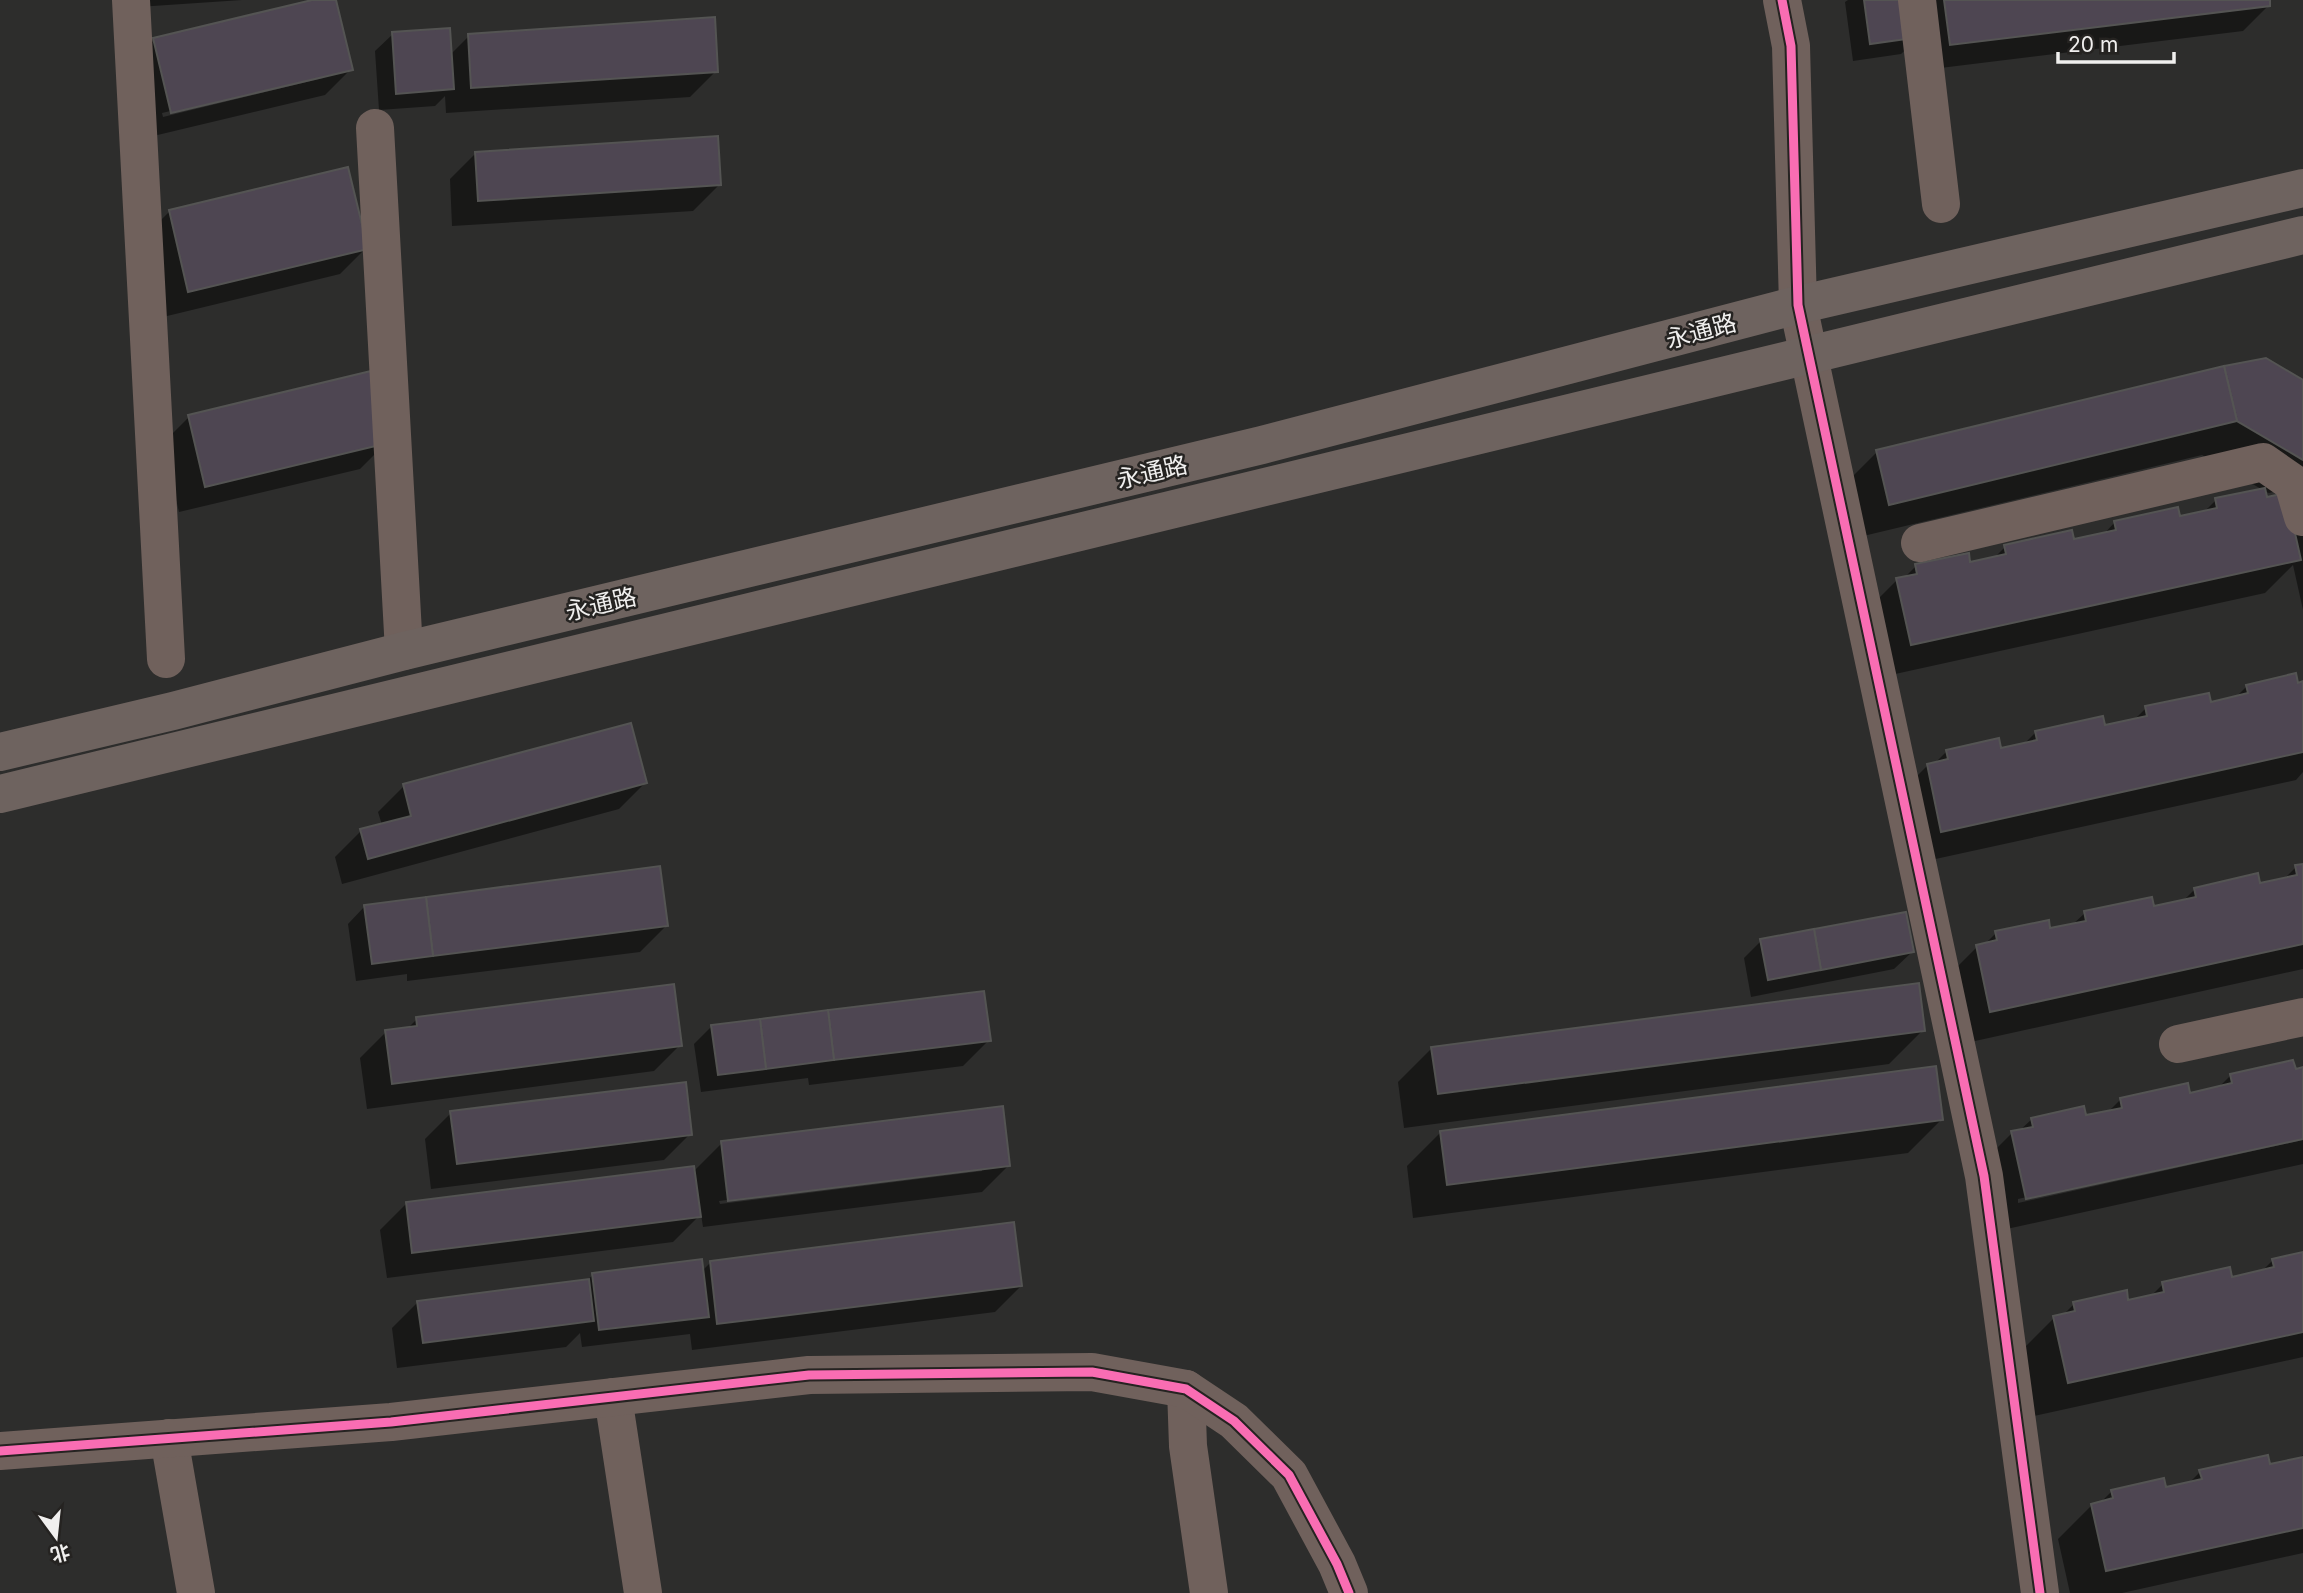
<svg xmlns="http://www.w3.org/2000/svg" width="2303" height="1593" font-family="Inter,'Noto Sans SC',sans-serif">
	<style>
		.shadow { fill: #0007; fill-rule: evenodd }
		.building { fill: #4e4652; stroke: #545453; stroke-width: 2 }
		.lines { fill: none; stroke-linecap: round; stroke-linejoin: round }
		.minor { stroke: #70615c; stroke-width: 38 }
		.major { stroke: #6e635f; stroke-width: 38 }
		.cycleway-casing { stroke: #252321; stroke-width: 13 }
		.cycleway { stroke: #f96db3; stroke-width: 9 }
		.labels { text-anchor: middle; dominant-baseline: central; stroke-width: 5; stroke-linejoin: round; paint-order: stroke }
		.street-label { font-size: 24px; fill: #f0efee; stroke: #252321 }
	</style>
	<rect width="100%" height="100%" fill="#2d2d2c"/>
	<g class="shadow">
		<polygon points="123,0 242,0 123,8"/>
		<path d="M320 0H335L351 69 325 95 145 138 128 66 154 40ZM323 75V78L163 117 162 113Z"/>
		<polygon points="1848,0 2268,0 2269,5 2243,31 1924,70 1920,36 1901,54 1853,61 1845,2"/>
		<polygon points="393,34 450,55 469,36 716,71 690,97 446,113 445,96 435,106 379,110 375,51"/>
		<polygon points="476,153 719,185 693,211 452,226 450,179"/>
		<polygon points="170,211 366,248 340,274 163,317 144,237"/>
		<path d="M2303 382V610L2293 565 2265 593 1877 678 1863 614 1897 580 1904 578 1916 566 1969 564 1993 559 2005 547 2073 541 2103 535 2115 522 2179 518 2204 512 2216 500 2263 490 2202 455 1855 538 1843 486 1877 452ZM2264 491 2269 493 2277 491 2278 496 2266 499Z"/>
		<polygon points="189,417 386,443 360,469 179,512 163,443"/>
		<polygon points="2303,683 2303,772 2296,780 1908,865 1893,800 1927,766 1934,764 1947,751 2000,750 2023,745 2036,732 2104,727 2133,721 2146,708 2209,704 2235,698 2247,686"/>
		<polygon points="645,783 619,809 342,884 335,857 361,831 382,825 378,812 404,786"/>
		<polygon points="2303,865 2303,969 1957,1045 1943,981 1977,947 1984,945 1996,933 2049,930 2072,925 2085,913 2153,908 2183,901 2195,889 2258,885 2284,879 2296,867"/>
		<polygon points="365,906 666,926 640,952 407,981 407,974 356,981 348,924"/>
		<polygon points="1761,941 1912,952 1894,969 1751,997 1744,958"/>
		<polygon points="417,1019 680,1045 654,1071 367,1109 360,1058 386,1032 407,1029"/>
		<polygon points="712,1026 989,1040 963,1066 809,1085 808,1078 701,1092 694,1044"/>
		<polygon points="1923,1030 1889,1064 1404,1128 1398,1082 1432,1048"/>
		<polygon points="2292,1062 2294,1071 2303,1069 2303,1137 2018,1199 2018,1203 2303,1140 2303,1164 1993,1232 1978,1167 2012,1133 2019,1131 2032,1119 2085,1117 2108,1112 2120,1100 2189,1095 2218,1088 2230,1076"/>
		<polygon points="451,1113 690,1134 664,1160 431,1189 425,1139"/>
		<polygon points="1942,1119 1908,1153 1413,1218 1407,1166 1441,1132"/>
		<path d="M722 1143 1008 1166 982 1192 703 1227 701 1214 673 1242 387 1278 380 1230 406 1204 693 1172ZM982 1168V1171L720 1204 719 1201Z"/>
		<polygon points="2303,1253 2303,1357 2034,1416 2020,1352 2054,1318 2062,1316 2074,1304 2127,1302 2150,1297 2163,1284 2230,1279 2261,1272 2273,1260"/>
		<polygon points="711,1262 1021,1286 995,1312 692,1350 690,1334 582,1347 580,1333 566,1347 397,1368 392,1328 418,1302 586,1281 593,1275 702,1271"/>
		<polygon points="2303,1455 2303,1553 2122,1593 2070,1593 2058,1539 2092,1505 2100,1503 2112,1491 2164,1489 2188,1484 2200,1472 2268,1466 2298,1460"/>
	</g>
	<g class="building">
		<polygon points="312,0 336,0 353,70 171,113 153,38"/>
		<polygon points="1864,0 1915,0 1921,37 1870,44"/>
		<polygon points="1944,0 2270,0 2270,6 1950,45"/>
		<polygon points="715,17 718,72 471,88 468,34"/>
		<polygon points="450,28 454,89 396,94 392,32"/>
		<polygon points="718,136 721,185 478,201 475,152"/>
		<polygon points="348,167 368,249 188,292 169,210"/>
		<polygon points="2266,358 2303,380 2303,460 2237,421 2224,366"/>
		<polygon points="2224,366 2237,421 1889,505 1876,450"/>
		<polygon points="371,371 388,443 205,487 188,415"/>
		<polygon points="2265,488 2267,497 2286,493 2301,560 1911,645 1896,578 1917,574 1915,564 1969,553 1970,562 2006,554 2004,545 2072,530 2074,539 2116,530 2114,521 2178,507 2180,516 2217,508 2215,498"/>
		<polygon points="2296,673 2298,683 2303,681 2303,752 1941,832 1927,764 1948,759 1946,750 1999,738 2001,748 2037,740 2035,731 2103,716 2105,725 2147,716 2145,706 2209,693 2211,702 2248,693 2246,685"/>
		<polygon points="631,723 647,783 368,859 360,829 411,816 403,784"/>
		<polygon points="2303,864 2303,944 1990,1012 1976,945 1997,940 1995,931 2049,920 2050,928 2086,921 2084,911 2152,897 2154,906 2196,897 2194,888 2258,873 2260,883 2297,875 2295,865"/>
		<polygon points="660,866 668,926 433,956 426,897"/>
		<polygon points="426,897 433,956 372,964 364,905"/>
		<polygon points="1906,912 1914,952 1821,970 1814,929"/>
		<polygon points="1814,929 1821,970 1768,980 1760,939"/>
		<polygon points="1919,983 1925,1031 1438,1094 1431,1047"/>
		<polygon points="674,984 682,1046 392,1084 385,1030 417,1026 416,1017"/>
		<polygon points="984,991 991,1041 834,1060 828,1010"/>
		<polygon points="828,1010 834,1060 766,1069 760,1019"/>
		<polygon points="760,1019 766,1069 718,1075 711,1025"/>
		<polygon points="2293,1060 2296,1069 2303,1067 2303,1139 2026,1199 2011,1131 2033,1127 2031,1118 2084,1106 2086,1115 2122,1108 2120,1098 2188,1083 2190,1093 2232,1083 2230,1074"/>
		<polygon points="1936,1066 1943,1120 1447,1185 1440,1131"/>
		<polygon points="686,1082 692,1135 457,1164 450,1111"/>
		<polygon points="1003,1106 1010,1166 728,1201 721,1141"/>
		<polygon points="694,1166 701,1217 412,1253 406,1202"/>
		<polygon points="1014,1222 1022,1286 717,1324 710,1261"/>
		<polygon points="2303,1252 2303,1332 2068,1383 2053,1316 2075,1311 2073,1302 2127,1290 2128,1300 2164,1292 2162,1282 2230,1267 2232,1277 2274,1267 2272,1259"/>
		<polygon points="702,1259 709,1317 599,1330 592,1273"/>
		<polygon points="589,1279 594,1321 423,1343 417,1301"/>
		<polygon points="2268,1455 2270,1464 2303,1457 2303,1528 2106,1571 2091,1504 2113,1498 2111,1490 2164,1478 2166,1487 2202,1479 2199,1470"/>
	</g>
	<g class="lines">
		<g class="minor">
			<polyline points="131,0 166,659"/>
			<polyline points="1782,0 1791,46 1798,305 1984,1176 2040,1593"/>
			<polyline points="1917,0 1941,204"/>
			<polyline points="375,128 404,651"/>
			<polyline points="1920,543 2263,462 2293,483 2303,517"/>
			<polyline points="2178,1044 2303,1017"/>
			<polyline points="1186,1389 1188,1446 1209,1593"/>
			<polyline points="613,1397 643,1593"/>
			<polyline points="169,1438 196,1593"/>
			<polyline points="0,1451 391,1422 809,1375 1092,1372 1186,1389 1234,1421 1289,1475 1337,1564 1349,1593"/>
		</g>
		<g class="major">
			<polyline points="0,752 173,711 404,651 1262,445 1798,305 2303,188"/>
			<polyline points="0,794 2303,235"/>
		</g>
		<g class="cycleway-casing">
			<g id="cycleway">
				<polyline points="1782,0 1791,46 1798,305 1984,1176 2040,1593"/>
				<polyline points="0,1451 391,1422 809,1375 1092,1372 1186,1389 1234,1421 1289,1475 1337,1564 1349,1593"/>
			</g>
		</g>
		<use href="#cycleway" class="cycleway"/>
	</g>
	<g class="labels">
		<g class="street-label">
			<text transform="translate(1701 331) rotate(-15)">永通路</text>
			<text transform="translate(1152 472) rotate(-13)">永通路</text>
			<text transform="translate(601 604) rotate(-13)">永通路</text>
		</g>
	</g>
	<g transform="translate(56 1537) rotate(165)" stroke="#252321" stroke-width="5" paint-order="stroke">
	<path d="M0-5L12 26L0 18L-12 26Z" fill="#f0efee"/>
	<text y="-10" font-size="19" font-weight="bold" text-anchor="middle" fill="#f0efee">北</text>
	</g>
	<path d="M2058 52v10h116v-10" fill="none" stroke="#f0efee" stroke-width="3.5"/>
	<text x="2068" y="52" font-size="21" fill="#f0efee" stroke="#252321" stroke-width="5" paint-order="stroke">20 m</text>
</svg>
